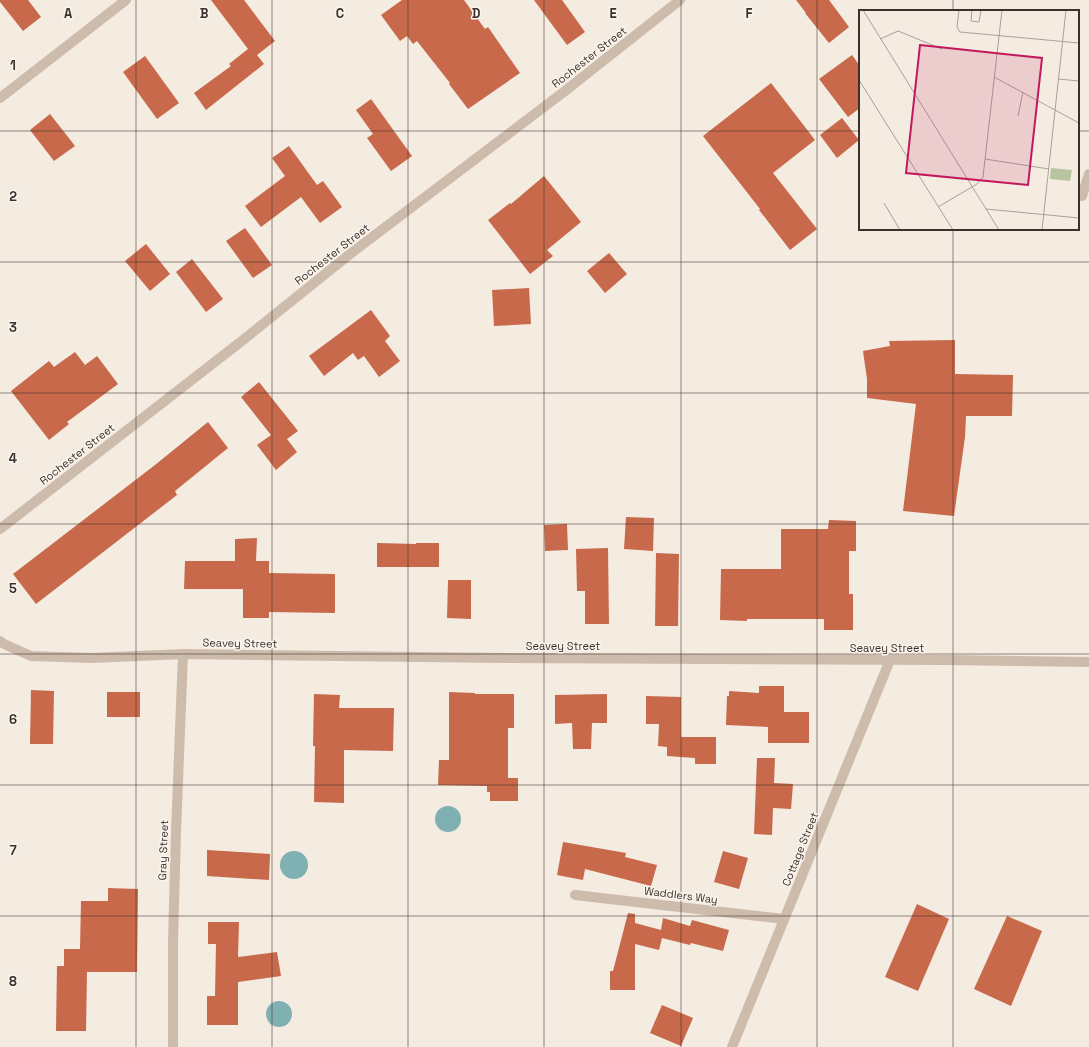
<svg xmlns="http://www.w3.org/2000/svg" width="1089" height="1047" font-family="'Space Grotesk',sans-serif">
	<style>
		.water { fill: #7fb0b2 }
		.building { fill: #c8694b }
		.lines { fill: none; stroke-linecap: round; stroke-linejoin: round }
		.service { stroke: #cdbbac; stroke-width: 10 }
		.minor { stroke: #cdbbac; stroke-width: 10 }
		.grid { fill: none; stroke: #3b302b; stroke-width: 1; stroke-opacity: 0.55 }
		.labels { text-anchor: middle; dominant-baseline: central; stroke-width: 3; stroke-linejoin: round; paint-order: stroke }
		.street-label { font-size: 11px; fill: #3b302b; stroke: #fbf5ee }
		.inset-road { fill: none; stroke: #aaa098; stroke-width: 1 }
		.view { fill: #c2185b; fill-opacity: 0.15; stroke: #c2185b; stroke-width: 2 }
		.inset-edge { fill: none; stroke: #3b302b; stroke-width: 2 }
		.grid-label { font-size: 13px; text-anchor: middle; font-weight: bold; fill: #3b302b; stroke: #fbf5ee; stroke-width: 3; stroke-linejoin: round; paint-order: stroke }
	</style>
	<rect width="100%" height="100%" fill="#f4ebe1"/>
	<g class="water">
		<circle cx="448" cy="819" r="13"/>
		<circle cx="294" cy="865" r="14"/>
		<circle cx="279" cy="1014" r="13"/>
	</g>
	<g class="building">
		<polygon points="0,0 28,0 41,17 23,31 0,2"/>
		<polygon points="211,0 244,0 275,41 257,55 264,64 206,110 194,93 231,66 229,64 248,49"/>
		<polygon points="402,0 464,0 485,29 488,27 520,73 468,109 449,84 450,83 417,41 413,44 407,36 400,41 381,15"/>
		<polygon points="534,0 562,0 585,32 567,45"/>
		<polygon points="796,0 829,0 849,27 829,43 805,13 806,13"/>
		<polygon points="852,55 860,66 860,108 848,117 819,79"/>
		<polygon points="145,56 179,103 157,119 123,72"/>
		<polygon points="771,83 815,140 773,173 817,229 790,250 759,210 760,209 703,136"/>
		<polygon points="371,99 412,156 391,171 367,138 373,134 356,110"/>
		<polygon points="50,114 75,146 54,161 30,130"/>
		<polygon points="842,118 859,140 837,158 820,135"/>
		<polygon points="289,146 317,185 323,181 342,207 320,223 301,197 261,227 245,206 285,176 272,158"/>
		<polygon points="544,176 581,222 547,250 553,256 530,274 488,220 510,203 511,204"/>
		<polygon points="245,228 272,265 253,278 226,241"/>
		<polygon points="146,244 170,274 150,291 125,261"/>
		<polygon points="609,253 627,274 605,293 587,271"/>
		<polygon points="192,259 223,299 206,312 176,272"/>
		<polygon points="529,288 531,324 494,326 492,290"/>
		<polygon points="371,310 390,336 385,341 400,361 379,377 364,356 358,360 353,353 324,376 309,356"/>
		<polygon points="955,340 955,374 1013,375 1012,416 966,416 965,437 954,516 903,511 916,404 867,398 867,379 863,351 890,346 889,341"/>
		<polygon points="75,352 85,365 97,356 118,384 67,422 69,424 49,440 11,391 49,361 54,367"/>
		<polygon points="259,382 298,431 287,439 297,452 276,470 257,445 271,435 241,397"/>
		<polygon points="208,422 228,448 175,491 177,495 36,604 13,574 155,465"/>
		<polygon points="626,517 654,518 653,551 624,549"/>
		<polygon points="829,520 856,521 856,551 849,551 849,594 853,594 853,630 824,630 824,619 747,619 747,621 720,620 721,569 781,569 781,529 828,529"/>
		<polygon points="567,524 568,550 545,551 544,525"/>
		<polygon points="257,538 256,561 269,561 269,573 335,574 335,613 269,612 269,618 243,618 243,589 184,589 185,561 235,561 235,539"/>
		<polygon points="377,543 416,544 416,543 439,543 439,567 377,567"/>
		<polygon points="608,548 609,624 585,624 585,591 577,591 576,549"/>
		<polygon points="656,553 679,554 678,626 655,626"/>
		<polygon points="448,580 471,580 471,619 447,618"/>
		<polygon points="759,686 784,686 784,712 809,712 809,743 768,743 768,727 726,725 727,696 729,696 729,691 759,693"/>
		<polygon points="31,690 54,691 53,744 30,744"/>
		<rect x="107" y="692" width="33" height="25"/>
		<polygon points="449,692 475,693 475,694 514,694 514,728 508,728 508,778 518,778 518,801 490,801 490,792 487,792 487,786 438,785 439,760 449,760"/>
		<polygon points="314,694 340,695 339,708 394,708 393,751 344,750 344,803 314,802 315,746 313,746"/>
		<polygon points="607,694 607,723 592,723 591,749 573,749 572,723 555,724 555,695"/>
		<polygon points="646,696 681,697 681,737 716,737 716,764 695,764 695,758 667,756 667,747 658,746 659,724 646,724"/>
		<polygon points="757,758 775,758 774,783 793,784 791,809 773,808 772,835 754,834"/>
		<polygon points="563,842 626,853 625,857 657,865 651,886 585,869 583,880 557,875"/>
		<polygon points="207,850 270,854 269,880 207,876"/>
		<polygon points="723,851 748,858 739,889 714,882"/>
		<polygon points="108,888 138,889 137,972 87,972 86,1031 56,1031 57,966 64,966 64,949 80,949 81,901 108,901"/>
		<polygon points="917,904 949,919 918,991 885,977"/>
		<polygon points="628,913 635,914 635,923 661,930 663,918 690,926 692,920 729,930 723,951 691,943 690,945 662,938 659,950 635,944 635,990 610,990 610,971 613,971"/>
		<polygon points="1007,916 1042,931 1011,1006 974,989"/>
		<polygon points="208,922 239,922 238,957 277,952 281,976 238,982 238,1025 207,1025 207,996 215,996 216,944 208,944"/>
		<polygon points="662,1005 693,1018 681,1046 650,1033"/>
	</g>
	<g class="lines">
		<polyline class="service" points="1082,196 1089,174"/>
		<g class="minor">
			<polyline points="0,98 126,0"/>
			<polyline points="0,529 243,340 350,254 565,91 680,0"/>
			<polyline points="0,641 4,644 31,656 91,658 183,654 505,658 947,660 1089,662"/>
			<polyline points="575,895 784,919"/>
			<polyline points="173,1047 173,942 176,832 183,654"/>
			<polyline points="732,1047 890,660"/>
		</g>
	</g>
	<path class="grid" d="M136 0V1047M272 0V1047M408 0V1047M544 0V1047M681 0V1047M817 0V1047M953 0V11M0 131H860M1078 131H1089M953 229V1047M0 262H1089M0 393H1089M0 524H1089M0 654H1089M0 785H1089M0 916H1089"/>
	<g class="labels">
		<g class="street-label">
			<text transform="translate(589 57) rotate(-38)">Rochester Street</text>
			<text transform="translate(332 254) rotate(-38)">Rochester Street</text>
			<text transform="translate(77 454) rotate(-38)">Rochester Street</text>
			<text transform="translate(240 643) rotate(1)">Seavey Street</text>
			<text x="563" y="646">Seavey Street</text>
			<text x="887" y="648">Seavey Street</text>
			<text transform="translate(800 849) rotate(-68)">Cottage Street</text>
			<text transform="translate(163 850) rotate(-88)">Gray Street</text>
			<text transform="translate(681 895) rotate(7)">Waddlers Way</text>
		</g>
	</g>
	<g transform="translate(859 10)">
		<rect width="220" height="220" fill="#f4ebe1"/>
		<path d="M192 158 213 160 211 171 191 169Z" fill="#b8c4a0"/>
		<path class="inset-road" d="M4 0 140 220M100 0 98 17 101 22 220 33M113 0 112 11 120 12 122 0M21 29 39 21 83 39M135 67 220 113M199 69 220 71M0 70 94 220M159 106 164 82M126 149 190 159M25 193 41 220M79 197 118 174 124 167 143 0M127 199 220 208M183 220 207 0"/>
		<path class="view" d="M61 35 183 48 169 175 47 163Z"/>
		<rect width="220" height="220" class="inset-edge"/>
	</g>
	<g class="grid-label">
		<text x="68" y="18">A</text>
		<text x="204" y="18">B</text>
		<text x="340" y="18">C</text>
		<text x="476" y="18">D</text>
		<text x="613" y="18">E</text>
		<text x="749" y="18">F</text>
		<text x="13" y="70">1</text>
		<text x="13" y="201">2</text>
		<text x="13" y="332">3</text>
		<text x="13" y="463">4</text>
		<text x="13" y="593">5</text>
		<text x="13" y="724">6</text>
		<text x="13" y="855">7</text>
		<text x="13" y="986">8</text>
	</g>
</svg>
